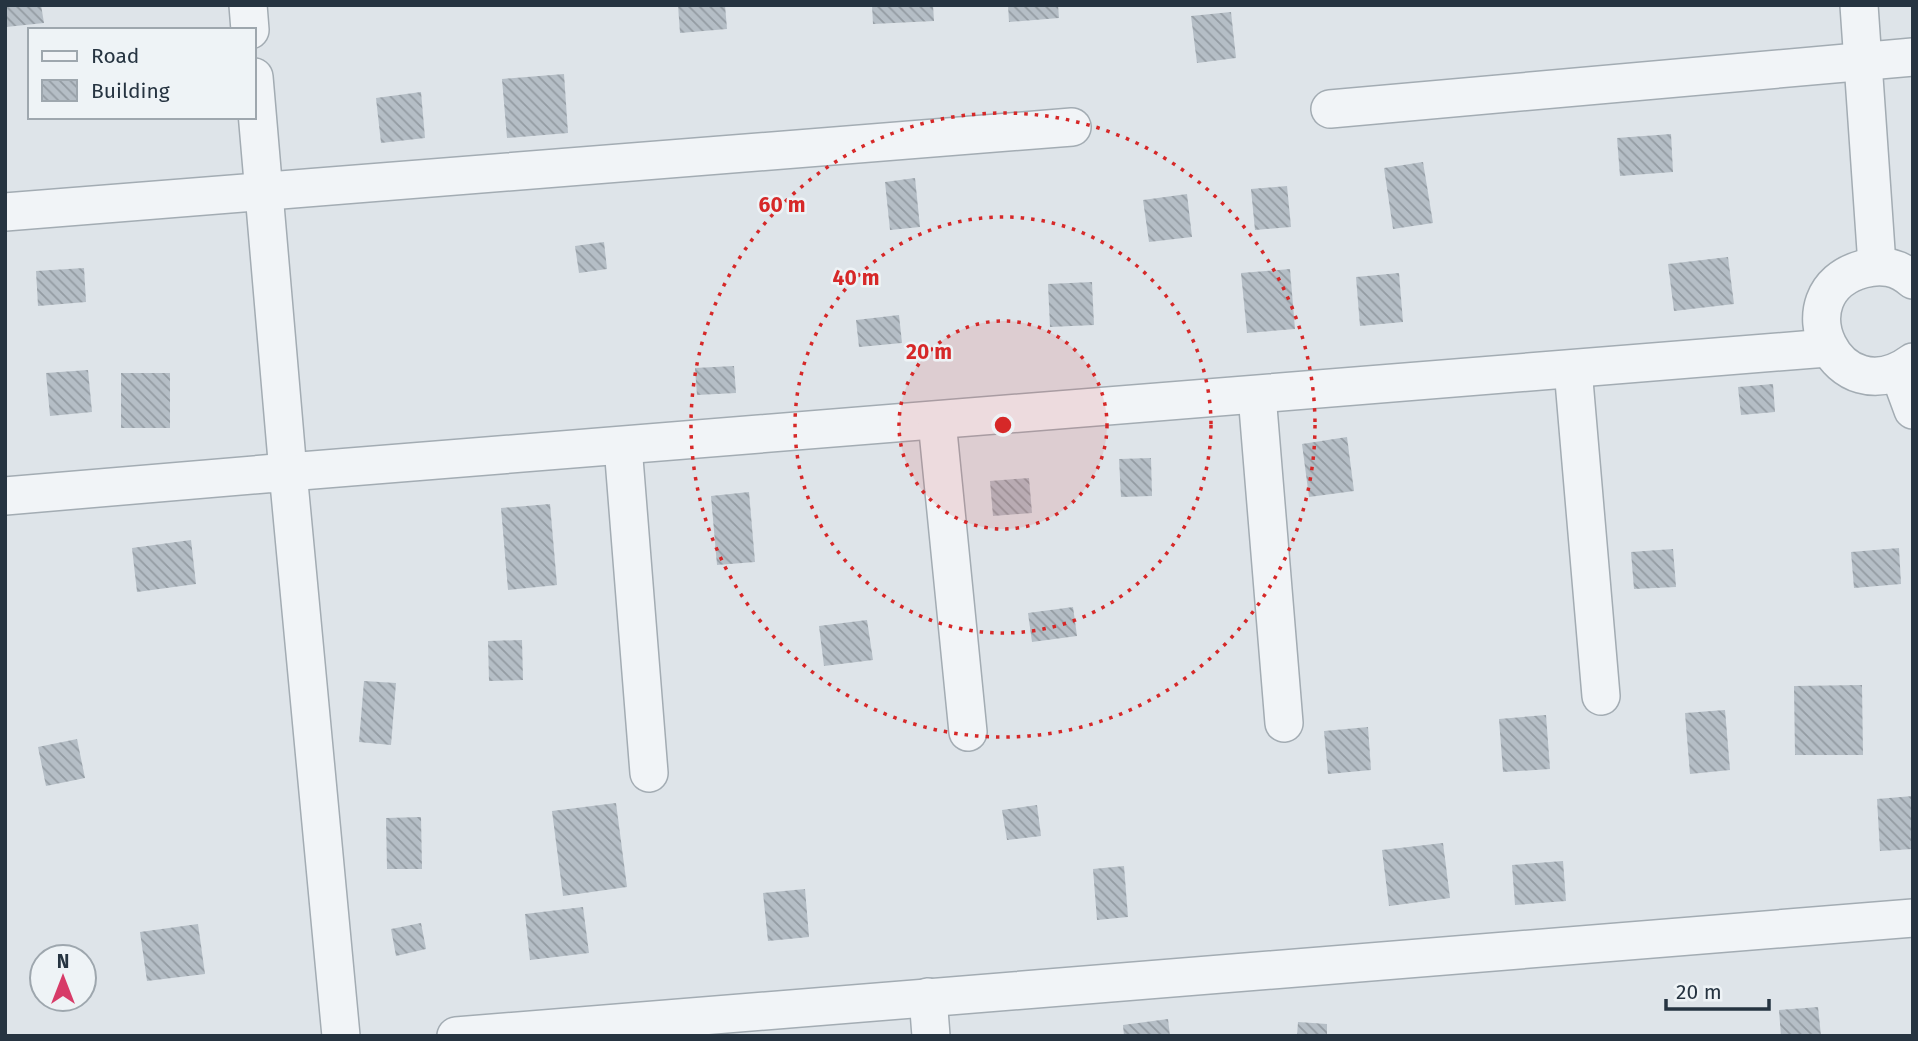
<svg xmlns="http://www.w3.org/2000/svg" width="1918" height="1041" font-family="'Fira Sans',sans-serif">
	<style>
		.building { fill: url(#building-back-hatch) }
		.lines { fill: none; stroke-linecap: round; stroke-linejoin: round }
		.minor-casing { stroke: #a3acb3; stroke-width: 40 }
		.minor { stroke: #f1f4f7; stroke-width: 37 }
		.ring { fill: none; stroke: #d62828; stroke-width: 3.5; stroke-dasharray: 3.5 7 }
		.centre { fill: #d62828; stroke: #eef3f6; stroke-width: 3.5 }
		.ring-label { font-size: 21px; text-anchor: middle; font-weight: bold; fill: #d62828; stroke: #eef3f6; stroke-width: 5; stroke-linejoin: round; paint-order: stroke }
	</style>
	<defs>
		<pattern id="building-back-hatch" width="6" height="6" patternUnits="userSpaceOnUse" patternTransform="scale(1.75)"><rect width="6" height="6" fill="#b5bec6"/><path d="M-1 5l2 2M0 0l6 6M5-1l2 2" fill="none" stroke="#939ba2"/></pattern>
	</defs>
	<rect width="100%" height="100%" fill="#dee4e9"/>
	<g class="building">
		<polygon points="5,5 41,5 44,23 6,27"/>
		<polygon points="678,5 725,5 727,29 680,33"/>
		<polygon points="872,5 933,5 934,21 873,24"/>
		<polygon points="1008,5 1058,5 1059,18 1009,22"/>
		<polygon points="1231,12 1236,58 1197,63 1191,16"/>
		<polygon points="564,74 568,133 507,138 502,79"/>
		<polygon points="421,92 425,138 381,143 376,98"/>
		<polygon points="1671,134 1673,172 1620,176 1617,138"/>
		<polygon points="1423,162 1433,223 1393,229 1384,168"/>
		<polygon points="915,178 920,227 890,230 885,182"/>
		<polygon points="1287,186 1291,227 1255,230 1251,189"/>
		<polygon points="1187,194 1192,237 1149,242 1143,200"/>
		<polygon points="604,242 607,269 579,273 575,246"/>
		<polygon points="1728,257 1734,304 1674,311 1668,264"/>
		<polygon points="84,268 86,302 38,306 36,271"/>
		<polygon points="1290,269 1295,329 1247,333 1241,273"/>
		<polygon points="1399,273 1403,322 1360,326 1356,277"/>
		<polygon points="1092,282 1094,325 1050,327 1048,284"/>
		<polygon points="899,315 902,343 859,347 856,320"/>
		<polygon points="734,366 736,393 697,395 695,368"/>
		<polygon points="88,370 92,412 50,416 46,373"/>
		<rect x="121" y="373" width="49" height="55"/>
		<polygon points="1773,384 1775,412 1741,415 1738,387"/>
		<polygon points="1347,437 1354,491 1309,497 1302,444"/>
		<polygon points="1151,458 1152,496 1121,497 1119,459"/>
		<polygon points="1029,478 1032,513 993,516 990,481"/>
		<polygon points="749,492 755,562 717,565 711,496"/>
		<polygon points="550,504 557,585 508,590 501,508"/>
		<polygon points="191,540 196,584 137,592 132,548"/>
		<polygon points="1899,548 1901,584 1854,588 1851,552"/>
		<polygon points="1673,549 1676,587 1634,589 1631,552"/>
		<polygon points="1073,607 1077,636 1032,642 1028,613"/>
		<polygon points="867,620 873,660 824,666 819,626"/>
		<polygon points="522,640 523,680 489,681 488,641"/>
		<polygon points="364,681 396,683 391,745 359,742"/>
		<polygon points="1862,685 1863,755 1795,755 1794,686"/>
		<polygon points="1725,710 1730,770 1690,774 1685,713"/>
		<polygon points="1546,715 1550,769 1503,772 1499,719"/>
		<polygon points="1368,727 1371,770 1328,774 1324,731"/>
		<polygon points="77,739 85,778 46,786 38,747"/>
		<polygon points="1913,796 1913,849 1880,851 1877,799"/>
		<polygon points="616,803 627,887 563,896 552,811"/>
		<polygon points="1037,805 1041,836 1007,840 1002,810"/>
		<polygon points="421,817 422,869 387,869 386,818"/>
		<polygon points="1443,843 1450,898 1389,906 1382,850"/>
		<polygon points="1563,861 1566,901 1515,905 1512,865"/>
		<polygon points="1124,866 1128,917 1097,920 1093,869"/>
		<polygon points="805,889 809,937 768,941 763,893"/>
		<polygon points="583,907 589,953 530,960 525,914"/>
		<polygon points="421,923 426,949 396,956 391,929"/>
		<polygon points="198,924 205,974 147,981 140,932"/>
		<polygon points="1818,1007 1821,1036 1781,1036 1779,1010"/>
		<polygon points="1168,1019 1170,1036 1124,1036 1123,1025"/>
		<polygon points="1298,1022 1327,1024 1327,1036 1297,1036"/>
	</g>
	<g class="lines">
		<g class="minor-casing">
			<g id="minor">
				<polyline points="248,5 250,30"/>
				<polyline points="1859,5 1877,265"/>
				<polyline points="254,77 288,472 1827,348"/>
				<polyline points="1330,109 1913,57"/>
				<polyline points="5,212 1072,127"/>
				<path d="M1913 280C1898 267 1882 264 1863 269 1779 292 1837 418 1913 362"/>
				<polyline points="1573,369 1601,696"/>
				<polyline points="1899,372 1913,410"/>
				<polyline points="1257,395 1284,723"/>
				<polyline points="937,421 968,732"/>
				<polyline points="623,446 649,773"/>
				<polyline points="5,496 288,472 341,1036"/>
				<polyline points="928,997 931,1036"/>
				<polyline points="456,1036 1913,918"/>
			</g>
		</g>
		<use href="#minor" class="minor"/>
	</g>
	<circle cx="1003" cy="425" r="104" fill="#d62828" fill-opacity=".12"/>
	<g class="ring">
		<circle cx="1003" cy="425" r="104"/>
		<circle cx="1003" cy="425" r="208"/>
		<circle cx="1003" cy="425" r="312"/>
	</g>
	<circle cx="1003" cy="425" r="10" class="centre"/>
	<g class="ring-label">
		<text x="782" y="212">60 m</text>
		<text x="856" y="285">40 m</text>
		<text x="929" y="359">20 m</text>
	</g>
	<rect width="1918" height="1041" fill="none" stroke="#263441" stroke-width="14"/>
	<rect x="28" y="28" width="228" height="91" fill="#eef3f6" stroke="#9ea7ae" stroke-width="2"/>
	<rect x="42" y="51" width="35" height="10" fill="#f1f4f7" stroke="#9ea7ae" stroke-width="2"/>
	<text x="91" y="63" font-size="21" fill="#263441">Road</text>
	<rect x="42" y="80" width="35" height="21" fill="url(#building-back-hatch)" stroke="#9ea7ae" stroke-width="2"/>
	<text x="91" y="98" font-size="21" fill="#263441">Building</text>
	<g transform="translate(63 978)"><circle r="33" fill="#eef3f6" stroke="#9ea7ae" stroke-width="2"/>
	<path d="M0-5L12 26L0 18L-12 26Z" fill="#d73b68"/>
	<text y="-10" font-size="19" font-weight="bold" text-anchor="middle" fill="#263441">N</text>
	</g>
	<path d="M1666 999v10h103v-10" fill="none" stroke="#263441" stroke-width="3.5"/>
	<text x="1676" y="999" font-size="21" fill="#263441" stroke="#eef3f6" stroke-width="5" paint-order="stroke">20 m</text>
</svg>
